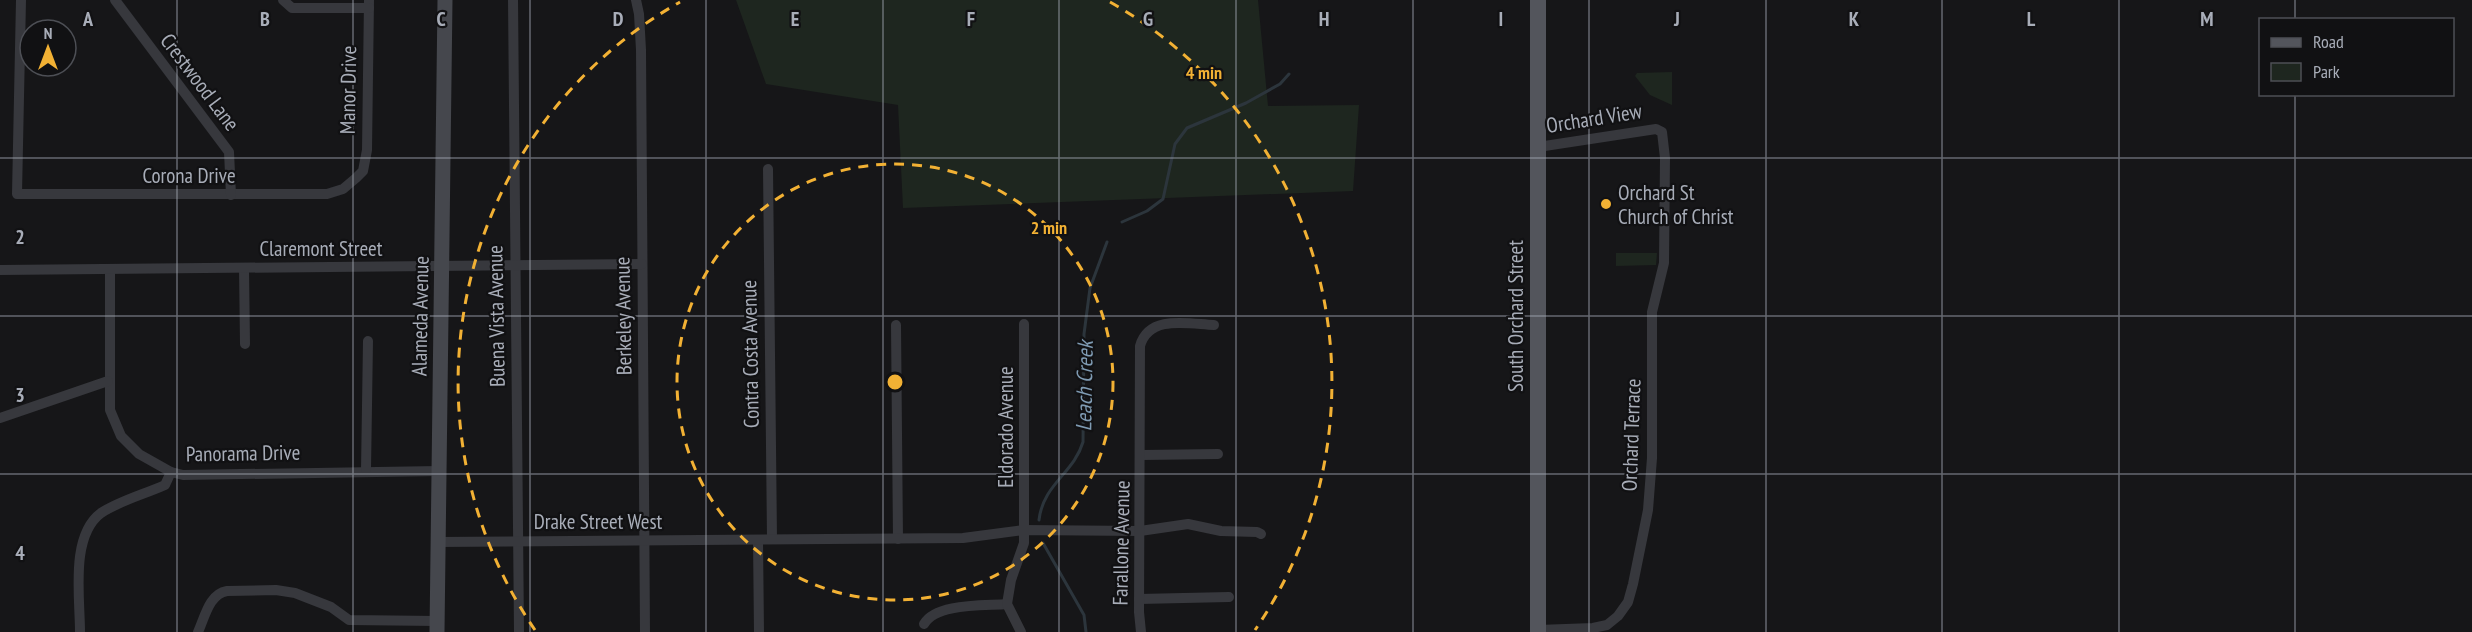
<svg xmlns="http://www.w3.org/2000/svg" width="2472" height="632" font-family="'PT Sans Narrow',sans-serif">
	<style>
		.green { fill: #1e261f }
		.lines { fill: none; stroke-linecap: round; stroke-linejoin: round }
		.stream { stroke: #2c353c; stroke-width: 3 }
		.street { stroke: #37383d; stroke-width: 10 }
		.secondary { stroke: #45474d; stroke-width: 15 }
		.primary { stroke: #53555c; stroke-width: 16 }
		.grid { fill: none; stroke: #a8adb8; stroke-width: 1.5; stroke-opacity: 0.55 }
		.ring { fill: none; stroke: #f2b134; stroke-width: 3; stroke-dasharray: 10 8 }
		.poi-dot { fill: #f2b134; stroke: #111113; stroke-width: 2 }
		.labels { text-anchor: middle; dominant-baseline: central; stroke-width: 4.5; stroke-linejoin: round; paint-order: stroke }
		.street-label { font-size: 21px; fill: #a8adb8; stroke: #111113 }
		.poi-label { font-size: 21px; fill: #a8adb8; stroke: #111113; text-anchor: start }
		.water-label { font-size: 22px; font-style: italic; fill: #7f9bb3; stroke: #111113 }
		.grid-label { font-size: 20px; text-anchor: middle; font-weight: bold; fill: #a8adb8; stroke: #111113; stroke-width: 4.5; stroke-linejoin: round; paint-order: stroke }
		.centre { fill: #f2b134; stroke: #111113; stroke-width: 3 }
		.ring-label { font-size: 18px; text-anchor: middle; font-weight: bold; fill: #f2b134; stroke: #111113; stroke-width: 4.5; stroke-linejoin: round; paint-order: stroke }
	</style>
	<rect width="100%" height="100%" fill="#161618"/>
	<g class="green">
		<polygon points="736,0 1258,0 1268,106 1359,105 1353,191 903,208 898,105 766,84"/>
		<polygon points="1672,72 1672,105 1650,95 1635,76 1637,73"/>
		<polygon points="1616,253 1657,253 1656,265 1616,266"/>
	</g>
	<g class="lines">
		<g class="stream">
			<polyline points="1122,222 1147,211 1163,199 1175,144 1187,128 1246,103 1280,84 1289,74"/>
			<path d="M1039 520C1043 484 1074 473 1083 442L1084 334 1090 288 1107 242"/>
			<polyline points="1043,543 1084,615 1086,632"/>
		</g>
		<g class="street">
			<polyline points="21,0 17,194 327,194 343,189 356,178 363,171 367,150 369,0"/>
			<polyline points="115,0 229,152 231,195"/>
			<polyline points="283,0 292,8 369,8"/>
			<polyline points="513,0 519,632"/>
			<polyline points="636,0 639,14 641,50 645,632"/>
			<polyline points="768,169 772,539"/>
			<polyline points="244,268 245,344"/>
			<polyline points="110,269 110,410 121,436 139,454 171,472 183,475 439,471"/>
			<polyline points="0,270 642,264"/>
			<polyline points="896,325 898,539"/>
			<polyline points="0,418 108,381"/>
			<polyline points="1142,455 1218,454"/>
			<polyline points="366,470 368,341"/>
			<polyline points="758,540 759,632"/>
			<polyline points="438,542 963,538 1024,530 1140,531 1188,524 1221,531 1257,532 1261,534"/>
			<polyline points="1139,599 1229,597"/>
			<path d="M924 624C936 603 984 606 1007 604"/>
			<polyline points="1538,630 1593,628 1607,625 1618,616 1628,602 1633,584 1648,510 1652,458 1652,312 1664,263 1665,158 1662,132 1656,129 1538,147"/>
			<path d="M80 632C80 597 70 536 101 513 119 501 145 494 165 485L171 472"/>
			<path d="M198 632C205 617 209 594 227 591L276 590 295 593 331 607 349 620 437 621"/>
			<polyline points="1021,632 1007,604 1011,580 1024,543 1024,324"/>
			<path d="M1141 632 1139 612 1140 346C1149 314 1189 324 1214 325"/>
		</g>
		<polyline class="secondary" points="437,632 445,0"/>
		<polyline class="primary" points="1538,632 1538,0"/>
	</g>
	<path class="grid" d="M177 0V632M353 0V632M530 0V632M706 0V632M883 0V632M1059 0V632M1236 0V632M1413 0V632M1589 0V632M1766 0V632M1942 0V632M2119 0V632M2295 0V20M2295 94V632M0 158H2472M0 316H2472M0 474H2472"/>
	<g class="ring">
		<circle cx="895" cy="382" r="218"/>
		<path d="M535 630A437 437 0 0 1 680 2M1110 2A437 437 0 0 1 1255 630"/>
	</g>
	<circle class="poi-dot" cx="1606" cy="204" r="6"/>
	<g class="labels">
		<g class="street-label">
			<text transform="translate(200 82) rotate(53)">Crestwood Lane</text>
			<text transform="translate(348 90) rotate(-89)">Manor Drive</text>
			<text transform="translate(1594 118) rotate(-9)">Orchard View</text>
			<text x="189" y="175">Corona Drive</text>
			<text x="321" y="248">Claremont Street</text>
			<text transform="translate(420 316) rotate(-89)">Alameda Avenue</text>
			<text transform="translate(496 316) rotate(-91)">Buena Vista Avenue</text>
			<text transform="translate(623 316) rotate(-91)">Berkeley Avenue</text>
			<text transform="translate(1515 316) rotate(-90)">South Orchard Street</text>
			<text transform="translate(750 354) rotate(-91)">Contra Costa Avenue</text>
			<text transform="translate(1005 427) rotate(-90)">Eldorado Avenue</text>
			<text transform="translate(1631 435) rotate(-88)">Orchard Terrace</text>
			<text transform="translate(243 453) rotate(-1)">Panorama Drive</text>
			<text x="598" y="521">Drake Street West</text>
			<text transform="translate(1121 543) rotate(-89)">Farallone Avenue</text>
		</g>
		<g class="poi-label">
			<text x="1618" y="192">Orchard St<tspan x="1618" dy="24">Church of Christ</tspan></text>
		</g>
		<g class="water-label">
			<text transform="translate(1084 386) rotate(-89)">Leach Creek</text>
		</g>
	</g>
	<g class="grid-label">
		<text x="88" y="26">A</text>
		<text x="265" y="26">B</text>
		<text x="441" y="26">C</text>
		<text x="618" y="26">D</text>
		<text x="795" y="26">E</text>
		<text x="971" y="26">F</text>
		<text x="1148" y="26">G</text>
		<text x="1324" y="26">H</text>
		<text x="1501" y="26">I</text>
		<text x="1677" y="26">J</text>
		<text x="1854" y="26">K</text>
		<text x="2031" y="26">L</text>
		<text x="2207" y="26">M</text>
		<text x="20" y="244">2</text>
		<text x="20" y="402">3</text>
		<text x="20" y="560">4</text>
	</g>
	<circle cx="895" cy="382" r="9" class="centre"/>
	<g class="ring-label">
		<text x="1204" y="79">4 min</text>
		<text x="1049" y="234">2 min</text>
	</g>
	<rect x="2259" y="18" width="195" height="78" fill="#111113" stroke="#4d4f55" stroke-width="1.5"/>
	<rect x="2271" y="38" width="30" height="9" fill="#53555c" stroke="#4d4f55" stroke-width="1.5"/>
	<text x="2313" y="48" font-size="18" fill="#a8adb8">Road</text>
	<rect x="2271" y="63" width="30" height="18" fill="#1e261f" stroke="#4d4f55" stroke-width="1.5"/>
	<text x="2313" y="78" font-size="18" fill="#a8adb8">Park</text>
	<g transform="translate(48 48)"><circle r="28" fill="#111113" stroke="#4d4f55" stroke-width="1.5"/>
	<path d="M0-4.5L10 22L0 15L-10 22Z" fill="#f2b134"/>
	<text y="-9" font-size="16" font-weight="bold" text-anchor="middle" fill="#a8adb8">N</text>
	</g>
</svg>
